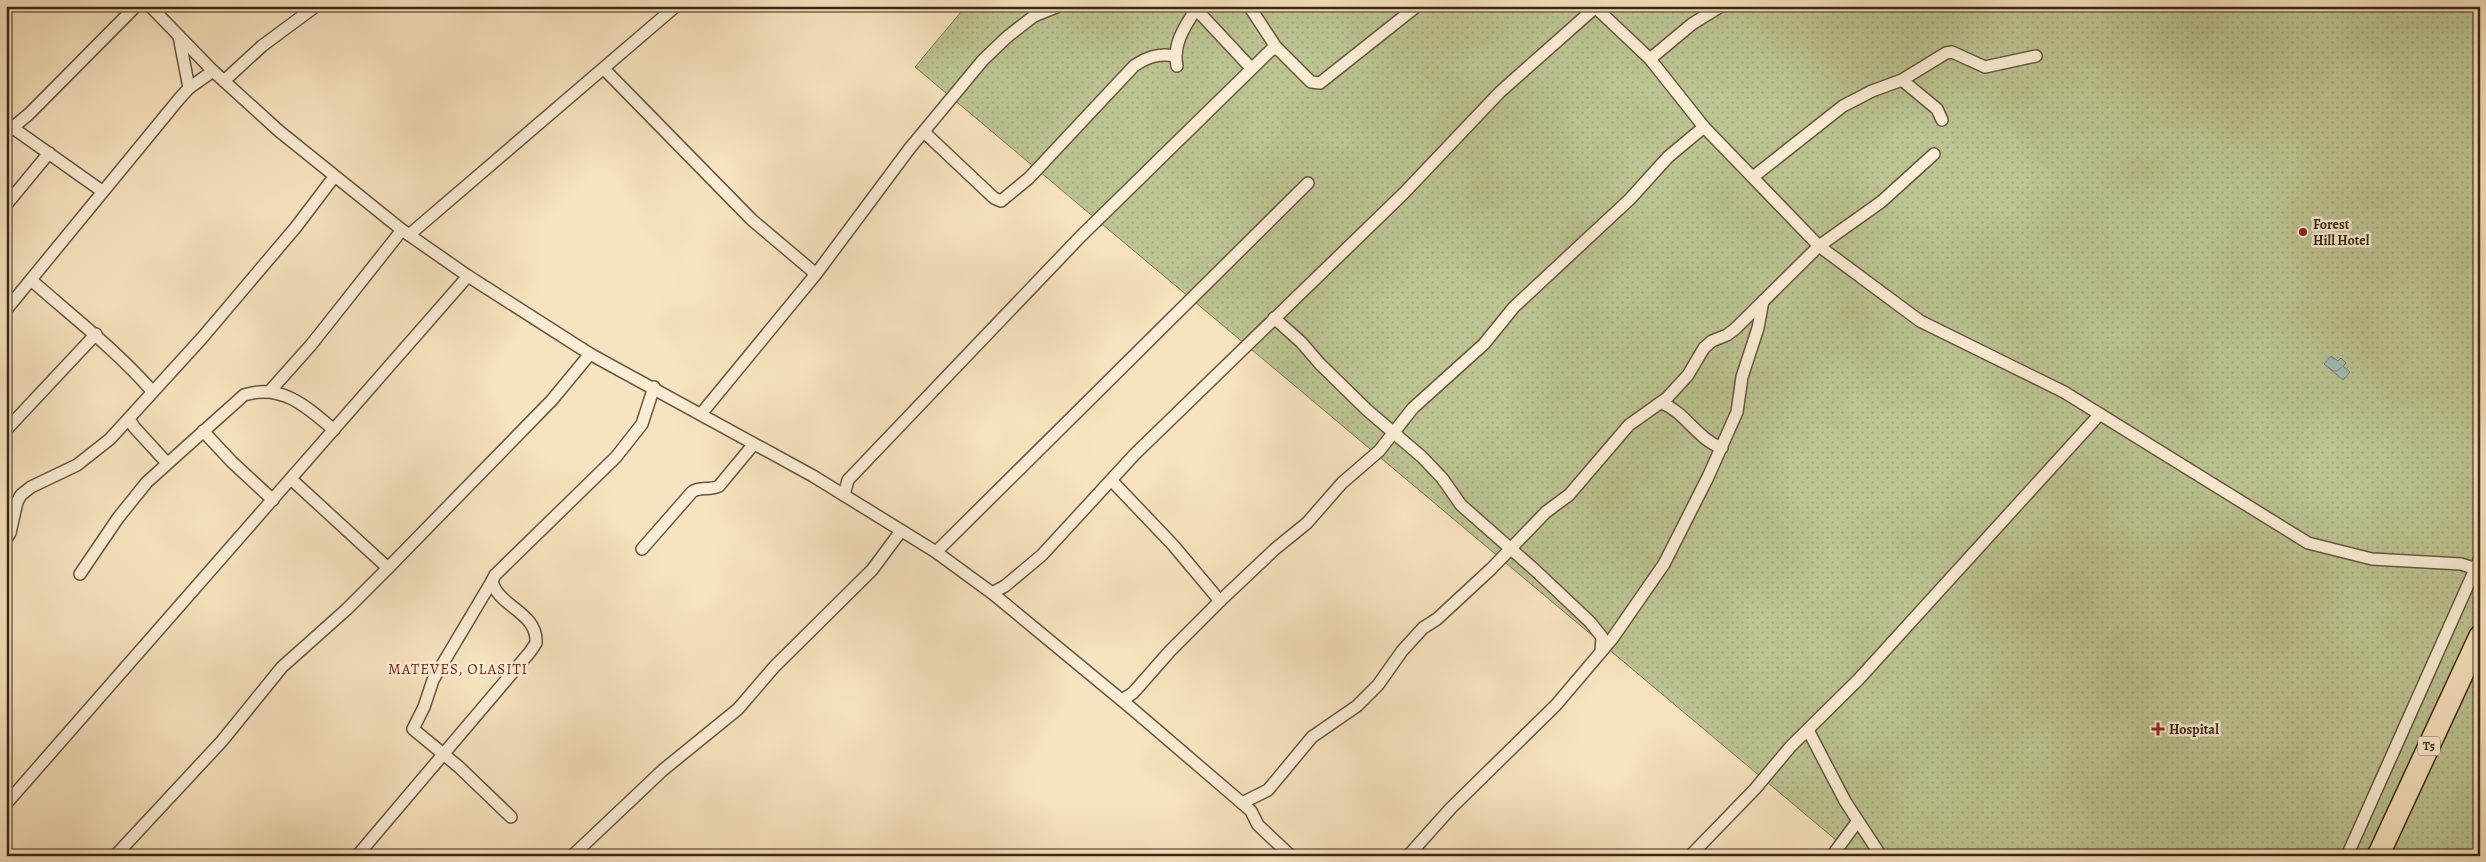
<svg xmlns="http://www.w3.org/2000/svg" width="2486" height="862" font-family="Alegreya,serif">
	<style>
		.grass { fill: url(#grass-dots); stroke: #7b7654 }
		.water { fill: url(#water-waves); stroke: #778079 }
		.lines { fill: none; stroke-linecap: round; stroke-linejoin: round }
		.street-casing { stroke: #695640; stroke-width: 14 }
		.highway-casing { stroke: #3a2716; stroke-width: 24 }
		.street { stroke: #faedd5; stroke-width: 11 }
		.highway { stroke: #f7e3bf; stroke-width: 21 }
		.poi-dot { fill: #8f2418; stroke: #faedd5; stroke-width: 2 }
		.labels { text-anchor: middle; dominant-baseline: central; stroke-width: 5; stroke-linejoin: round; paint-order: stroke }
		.shield { fill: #faedd5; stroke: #74624f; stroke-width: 1 }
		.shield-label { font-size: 12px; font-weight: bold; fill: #3a2716 }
		.poi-label { font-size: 14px; font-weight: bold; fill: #3a2716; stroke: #faedd5; text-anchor: start }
		.neighbourhood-label { font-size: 15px; letter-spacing: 1px; fill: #7a1f14; stroke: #faedd5 }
	</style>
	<defs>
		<pattern id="grass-dots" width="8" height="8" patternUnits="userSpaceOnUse" patternTransform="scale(1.25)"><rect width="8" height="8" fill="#bcc492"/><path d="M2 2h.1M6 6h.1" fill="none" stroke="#a2a87d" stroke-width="1.8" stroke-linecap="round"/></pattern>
		<pattern id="water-waves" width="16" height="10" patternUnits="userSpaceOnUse" patternTransform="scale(1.25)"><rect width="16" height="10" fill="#a0bcbb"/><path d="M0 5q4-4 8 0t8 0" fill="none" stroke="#839997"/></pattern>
	</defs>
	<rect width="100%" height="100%" fill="#f7e3bf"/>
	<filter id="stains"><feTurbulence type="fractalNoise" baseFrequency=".004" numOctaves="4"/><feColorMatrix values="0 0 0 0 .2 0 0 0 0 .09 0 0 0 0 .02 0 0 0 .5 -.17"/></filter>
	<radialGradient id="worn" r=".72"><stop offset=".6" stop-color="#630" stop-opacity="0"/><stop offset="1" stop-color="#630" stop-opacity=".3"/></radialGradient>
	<polygon class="grass" points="966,6 2480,6 2480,856 1855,856 915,67"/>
	<polygon class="water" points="2331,356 2338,361 2341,358 2346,363 2343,366 2350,372 2343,380 2324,364"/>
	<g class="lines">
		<g class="street-casing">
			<g id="street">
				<polyline points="150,6 213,71 279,131 402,230 468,276 590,354 813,476 936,552 992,593 1130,707 1242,803 1251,811 1258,825 1291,856"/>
				<polyline points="1249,6 1276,47"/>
				<polyline points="1594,6 1650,59 1704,127 1819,246 1920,321 2064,392 2308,543 2372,559 2461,564 2480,570"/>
				<polyline points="1196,9 1251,68"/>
				<polyline points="1034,16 1059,6"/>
				<polyline points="179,36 189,88"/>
				<polyline points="1650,59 1692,24 1721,6"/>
				<path d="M1177 66C1172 43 1186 25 1198 6"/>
				<polyline points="604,69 752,220 816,274"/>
				<polyline points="1902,80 1937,109 1942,120"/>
				<polyline points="224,81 262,46 316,6"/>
				<polyline points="13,128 102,191"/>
				<path d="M924 132 994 198 1001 201 1029 178 1134 66C1147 57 1159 53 1175 56"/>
				<polyline points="6,133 29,114 136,6"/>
				<polyline points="1753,177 1843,106 1872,91 1902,80 1946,53 1952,52 1985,67 2036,56"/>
				<polyline points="6,205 49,153"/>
				<polyline points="409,235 676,6"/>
				<path d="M31 280C73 317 115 349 152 391"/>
				<polyline points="6,310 179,99 189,88 213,71"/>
				<polyline points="1274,318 1301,342 1320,364 1367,410 1422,457 1442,478 1461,505 1536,571 1590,622 1602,637 1601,652"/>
				<polyline points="270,391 311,345 402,230"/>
				<path d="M1662 403C1686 413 1697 439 1722 448"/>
				<polyline points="701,414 816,274 910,148 983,60 1007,37 1034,16 1042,6"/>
				<polyline points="129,419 134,427 167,463"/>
				<polyline points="6,430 96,334"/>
				<polyline points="203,431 232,462 273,500"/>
				<polyline points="291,479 388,568"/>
				<polyline points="1112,481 1173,545 1220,601"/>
				<polyline points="844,495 848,480 1081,236 1272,49 1278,49 1311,82 1320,83 1417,6"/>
				<polyline points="6,539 10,533 17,502 21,495 31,487 77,465 110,439 202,338 296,227 334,177"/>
				<path d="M642 549 692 492C700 486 710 491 719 486L753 445"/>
				<polyline points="936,552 1308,183"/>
				<path d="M80 574 118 518 147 482 244 395C282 383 307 407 334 430"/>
				<polyline points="492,581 433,680 424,707 413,729 459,767 511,817"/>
				<polyline points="992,593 1005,586 1042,555 1135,454 1404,193 1500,92 1597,6"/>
				<polyline points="1122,700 1133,693 1170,651 1220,601 1275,549 1307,523 1342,483 1379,451 1413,408 1484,344 1514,307 1630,199 1668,157 1704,127"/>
				<polyline points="1808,730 1845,801 1881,856"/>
				<polyline points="1242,803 1268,790 1312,737 1357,706 1378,685 1402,651 1423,628 1437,619 1491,569 1546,512 1569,495 1629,425 1667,398 1688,375 1704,348 1712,341 1727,335 1735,329 1819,246 1881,202 1934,154"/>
				<polyline points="6,804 468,276"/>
				<polyline points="115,856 222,741 282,667 347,609 388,568 552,400 590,354"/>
				<path d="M357 856 530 652 536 643C538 612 498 607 492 581L495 575 616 457 642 424 654 387"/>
				<polyline points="572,856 663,770 738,709 775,666 872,570 901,531"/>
				<polyline points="1408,856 1451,808 1556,705 1612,639 1664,564 1708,477 1737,412 1742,377 1758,328 1763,301"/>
				<polyline points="1690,856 1755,789 1791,746 1858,680 2100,414"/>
				<polyline points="1832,856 1857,822"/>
				<polyline points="2347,856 2480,558"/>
			</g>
		</g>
		<g class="highway-casing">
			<polyline id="highway" points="2378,856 2480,636"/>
		</g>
		<use href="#street" class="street"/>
		<use href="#highway" class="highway"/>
	</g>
	<g class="poi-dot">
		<circle cx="2303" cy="232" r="5"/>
		<path d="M2155.5 721.5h5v5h5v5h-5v5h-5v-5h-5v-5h5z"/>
	</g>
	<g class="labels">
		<rect class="shield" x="2418" y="736.5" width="22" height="19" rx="4"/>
		<g class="shield-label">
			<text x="2429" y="746">T5</text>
		</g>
		<g class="poi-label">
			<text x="2313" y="224">Forest<tspan x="2313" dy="16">Hill Hotel</tspan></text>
			<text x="2169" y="729">Hospital</text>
		</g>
		<g class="neighbourhood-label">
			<text x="458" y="669">MATEVES, OLASITI</text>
		</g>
	</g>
	<rect width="2486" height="862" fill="none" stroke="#f7e3bf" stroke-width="25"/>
	<rect x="8" y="8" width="2471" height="847" fill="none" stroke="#3a2716" stroke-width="2.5"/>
	<rect x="12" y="12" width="2461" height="837" fill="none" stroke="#3a2716"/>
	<rect width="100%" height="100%" filter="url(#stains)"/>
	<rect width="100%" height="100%" fill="url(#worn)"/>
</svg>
